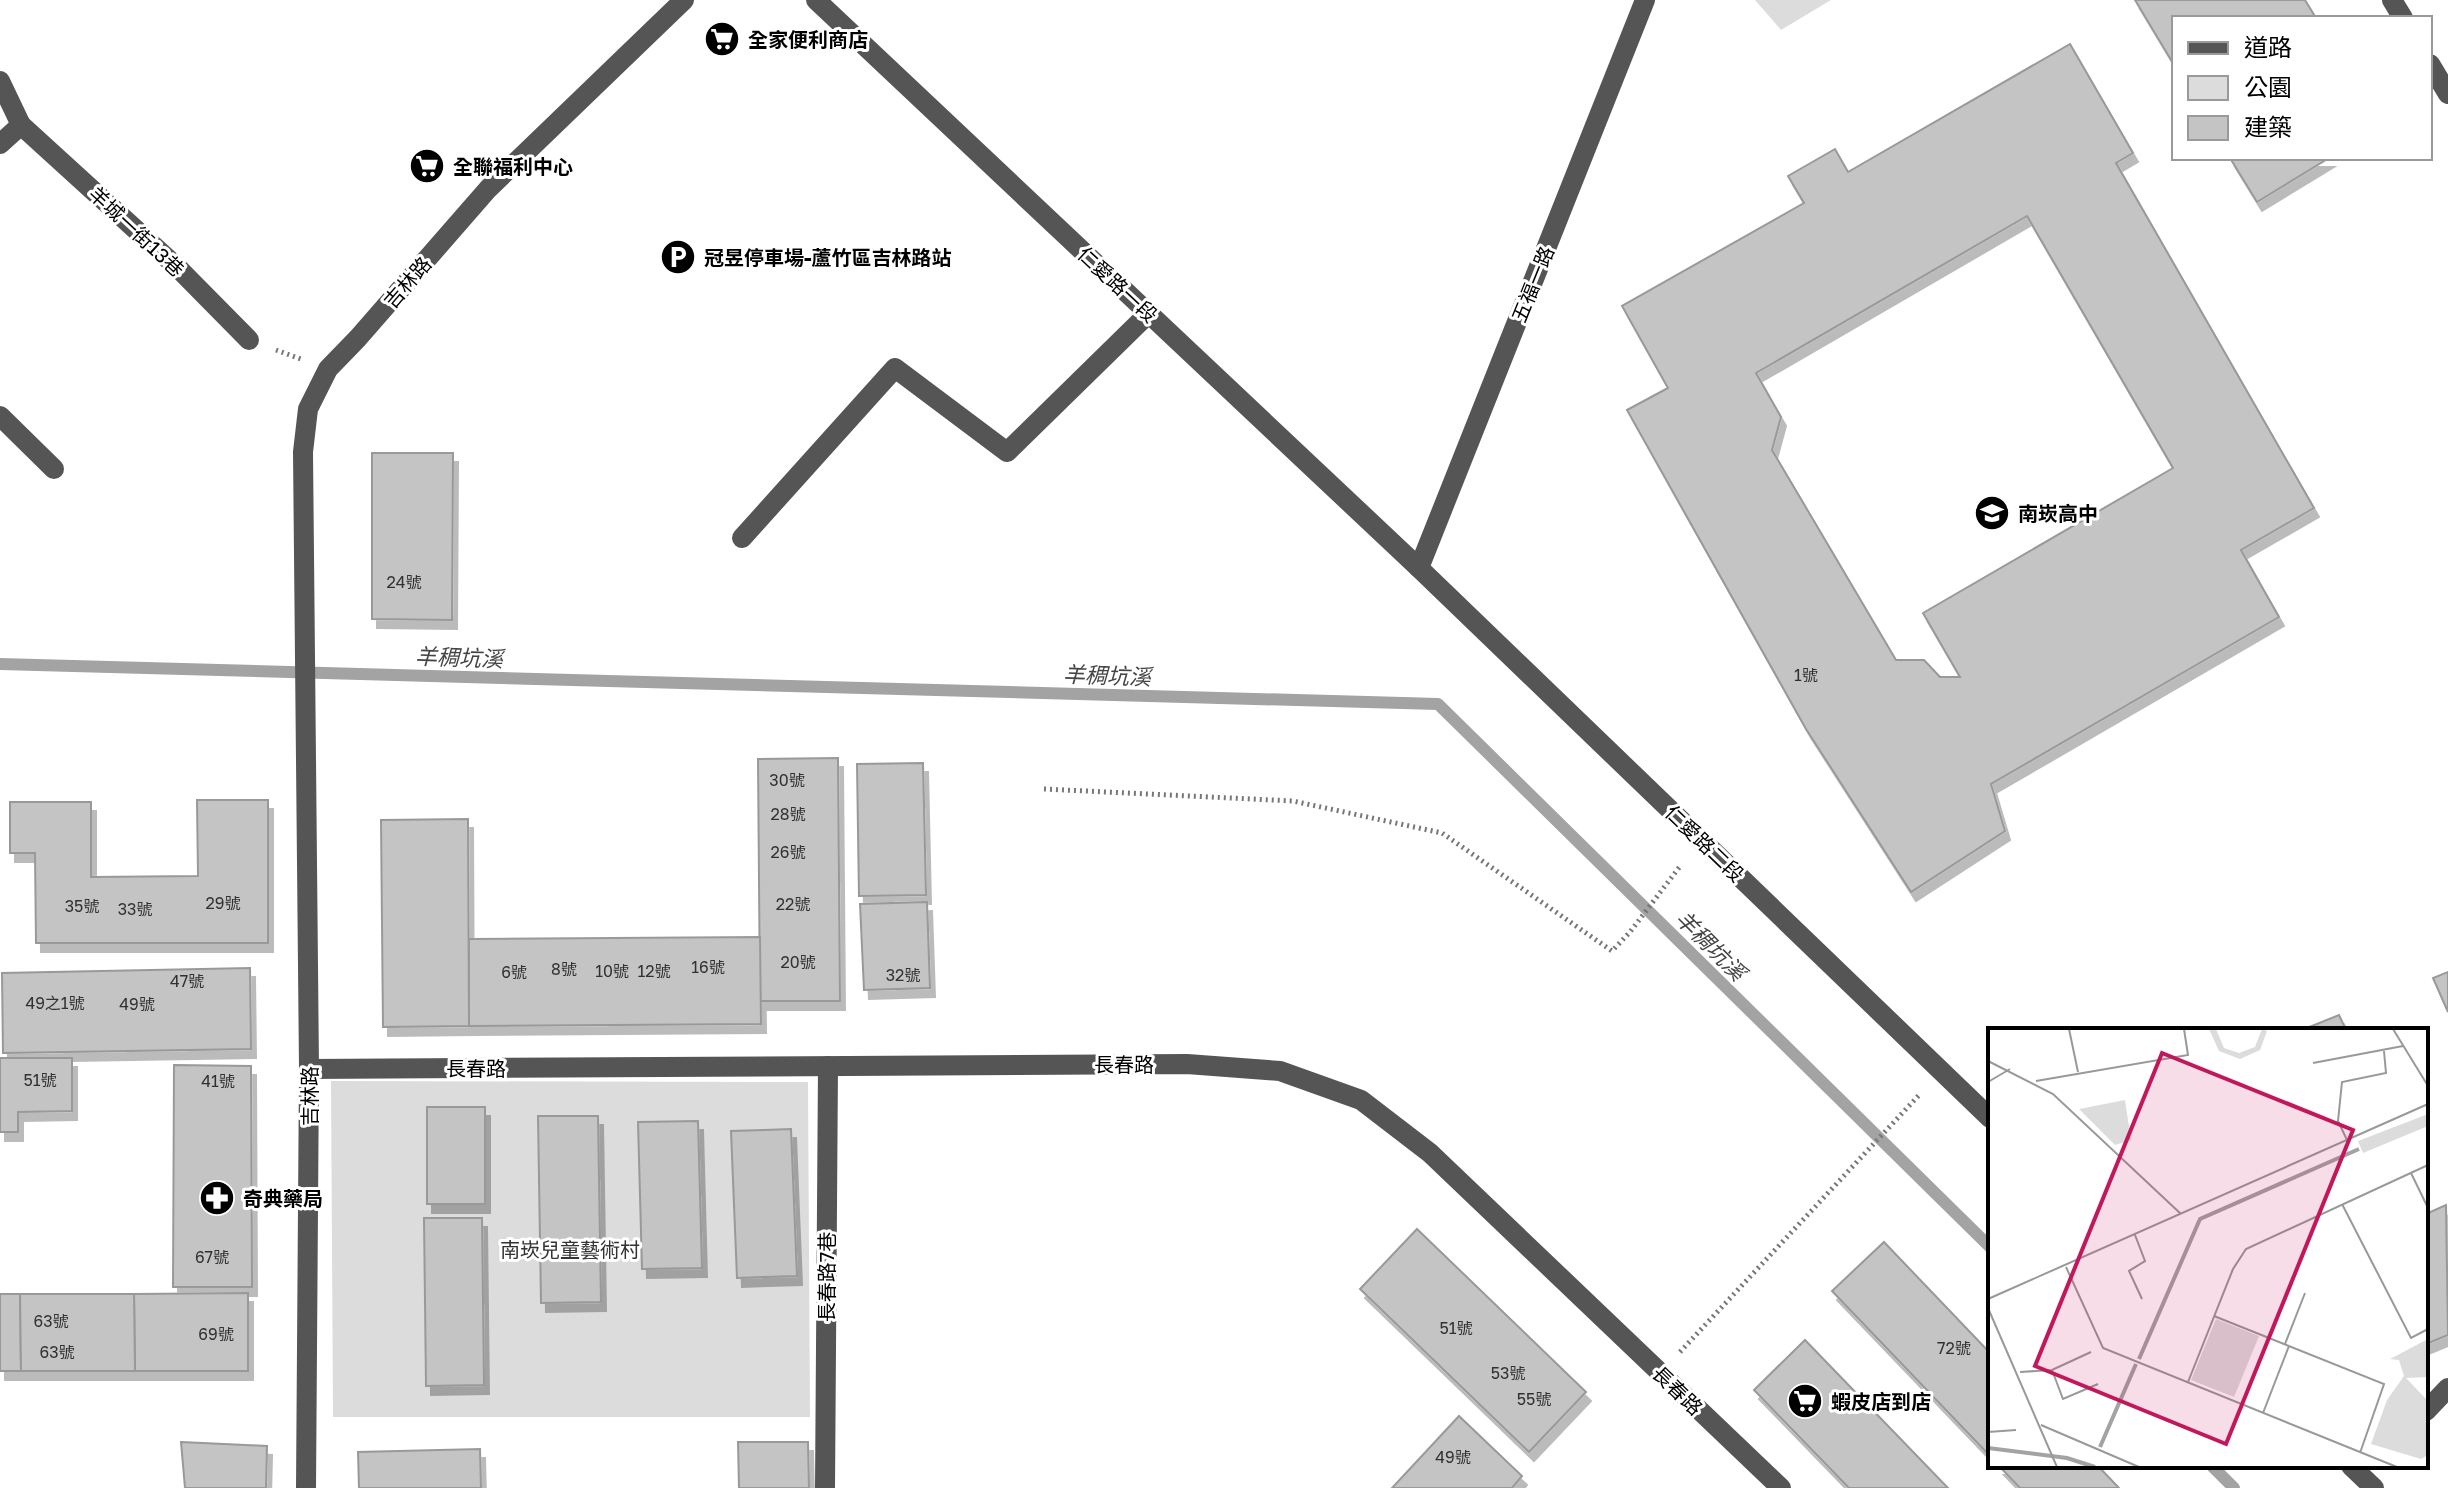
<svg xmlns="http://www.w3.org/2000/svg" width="2448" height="1488" font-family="'Golos Text','Noto Sans TC',sans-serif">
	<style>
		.green { fill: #dcdcdc }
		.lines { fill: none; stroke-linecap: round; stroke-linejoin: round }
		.stream { stroke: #a3a3a3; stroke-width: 12 }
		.building { fill: #c4c4c4; stroke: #999; stroke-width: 2; fill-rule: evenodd; filter: url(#shadow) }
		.path { stroke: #777; stroke-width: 5; stroke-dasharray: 2 4; stroke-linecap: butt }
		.minor { stroke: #555; stroke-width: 20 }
		.labels { text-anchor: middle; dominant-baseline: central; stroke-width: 6; stroke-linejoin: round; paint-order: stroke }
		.number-label { font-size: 16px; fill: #313131 }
		.poi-label { font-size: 20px; font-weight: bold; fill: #000; stroke: #fff; text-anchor: start }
		.street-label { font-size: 20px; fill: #000; stroke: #fff }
		.park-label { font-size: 20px; fill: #333; stroke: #fff }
		.water-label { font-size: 22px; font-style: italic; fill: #444; stroke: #fff }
		.inset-river { fill: none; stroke: #a3a3a3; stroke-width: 4 }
		.inset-road { fill: none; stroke: #999; stroke-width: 2 }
		.view { fill: #c2185b; fill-opacity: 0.15; stroke: #c2185b; stroke-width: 4 }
		.inset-edge { fill: none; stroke: #000; stroke-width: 4 }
	</style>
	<defs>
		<filter id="shadow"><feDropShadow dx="5" dy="9" stdDeviation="0" flood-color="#0004"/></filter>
	</defs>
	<rect width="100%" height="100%" fill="#fff"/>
	<g class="green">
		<polygon points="1755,0 1831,0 1781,30"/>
		<polygon points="331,1081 808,1082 810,1417 333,1417"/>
	</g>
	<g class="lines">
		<g class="stream">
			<polyline points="0,664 1438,704 1990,1247"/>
			<polyline points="2212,1466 2234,1488"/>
		</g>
	</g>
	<g class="building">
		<polygon points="2135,0 2305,0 2316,18 2174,18 2174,65"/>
		<path d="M2070 44 2133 153 2116 163 2314 508 2241 550 2279 617 1991 784 2005 831 1911 892 1806 729 1627 410 1668 388 1622 306 1804 203 1788 176 1835 149 1848 172ZM2027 216 2173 468 1923 613 1960 677H1940L1924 660H1896L1772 450 1781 417 1756 373Z"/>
		<polygon points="2230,158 2329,158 2257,202"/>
		<polygon points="372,453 453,453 452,620 372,619"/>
		<polygon points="838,758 840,1001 760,1001 758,759"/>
		<polygon points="923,763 926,895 859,896 857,764"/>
		<polygon points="197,800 268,800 268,943 36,943 35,853 10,853 10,802 91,802 91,877 198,876"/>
		<polygon points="468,819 469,1026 383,1027 381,820"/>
		<polygon points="927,902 930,988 864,990 860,904"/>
		<polygon points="760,937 761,1024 469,1026 469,939"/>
		<polygon points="250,968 251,1049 3,1053 2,973"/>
		<polygon points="2448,972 2448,1012 2433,978"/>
		<polygon points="2339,1015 2346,1030 2302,1030"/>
		<polygon points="0,1058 72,1058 72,1111 18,1112 18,1132 0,1132"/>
		<polygon points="174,1065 251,1066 252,1287 173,1287"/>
		<rect x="427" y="1107" width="58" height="97"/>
		<polygon points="538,1116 598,1116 601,1302 541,1303"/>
		<polygon points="698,1121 702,1268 642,1269 638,1122"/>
		<polygon points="791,1129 797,1276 737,1278 731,1131"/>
		<polygon points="2446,1205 2448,1335 2426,1344 2426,1214"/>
		<polygon points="424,1218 482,1218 484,1385 426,1386"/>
		<polygon points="1417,1229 1586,1392 1529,1452 1360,1289"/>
		<polygon points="1884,1242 1990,1353 1990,1456 1832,1291"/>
		<polygon points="248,1293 248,1371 135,1371 134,1294"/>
		<polygon points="0,1294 20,1294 21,1371 0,1371"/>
		<polygon points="20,1294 134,1294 135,1371 21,1371"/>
		<polygon points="1805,1340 1948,1488 1849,1488 1754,1390"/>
		<polygon points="1459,1416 1522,1476 1512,1488 1392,1488"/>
		<polygon points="181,1442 267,1446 266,1488 185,1488"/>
		<polygon points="738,1442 808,1442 809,1488 739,1488"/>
		<polygon points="480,1449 481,1488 359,1488 358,1452"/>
		<polygon points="1999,1466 2098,1466 2119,1488 2020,1488"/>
	</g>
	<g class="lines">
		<g class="path">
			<polyline points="276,350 301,359"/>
			<polyline points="1044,789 1293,801 1442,833 1612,951 1630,932 1681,865"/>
			<polyline points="1680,1352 1921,1093"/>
		</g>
		<g class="minor">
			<polyline points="816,0 1419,568 1990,1118"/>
			<polyline points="2392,0 2403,18"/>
			<polyline points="2430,64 2448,94"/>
			<polyline points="0,81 21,125 179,269 249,340"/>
			<polyline points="0,144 21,125"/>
			<polyline points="0,416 54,469"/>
			<polyline points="742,538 895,368 1007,452 1149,313"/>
			<polyline points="1419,568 1645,0"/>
			<polyline points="309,1069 1187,1064 1280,1071 1361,1100 1430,1153 1781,1488"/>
			<polyline points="2426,1411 2448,1388"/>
			<polyline points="2351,1466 2374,1488"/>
			<polyline points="306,1488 309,1069 303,452 308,409 328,369 358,338 488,189 684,0"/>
			<polyline points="825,1488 828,1066"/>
		</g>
	</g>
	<defs>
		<g id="supermarket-disc" transform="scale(1.8)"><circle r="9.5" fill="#000" stroke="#fff"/><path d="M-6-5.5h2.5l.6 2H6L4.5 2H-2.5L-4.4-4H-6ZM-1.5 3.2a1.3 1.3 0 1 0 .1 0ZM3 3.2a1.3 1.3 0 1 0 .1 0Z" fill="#fff"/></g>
		<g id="parking-disc" transform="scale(1.8)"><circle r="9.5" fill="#000" stroke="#fff"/><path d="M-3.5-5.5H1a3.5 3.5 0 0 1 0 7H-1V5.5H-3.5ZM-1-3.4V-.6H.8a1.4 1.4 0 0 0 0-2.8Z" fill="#fff"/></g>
		<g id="school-disc" transform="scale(1.8)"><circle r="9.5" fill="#000" stroke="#fff"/><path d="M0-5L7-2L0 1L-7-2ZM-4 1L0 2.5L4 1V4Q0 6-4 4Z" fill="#fff"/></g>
		<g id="pharmacy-disc" transform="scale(1.8)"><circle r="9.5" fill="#000" stroke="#fff"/><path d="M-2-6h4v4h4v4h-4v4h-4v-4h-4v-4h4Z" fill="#fff"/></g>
	</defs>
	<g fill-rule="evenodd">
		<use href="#supermarket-disc" x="722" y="39"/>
		<use href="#supermarket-disc" x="427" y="166"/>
		<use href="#parking-disc" x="678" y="257"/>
		<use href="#school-disc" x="1992" y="513"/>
		<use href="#pharmacy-disc" x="217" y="1198"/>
		<use href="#supermarket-disc" x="1805" y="1401"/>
	</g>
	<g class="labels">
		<g class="number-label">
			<text x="404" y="582">24號</text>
			<text x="1806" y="675">1號</text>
			<text x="787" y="780">30號</text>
			<text x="788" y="814">28號</text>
			<text x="788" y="852">26號</text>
			<text x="223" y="903">29號</text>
			<text x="793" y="904">22號</text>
			<text x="82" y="906">35號</text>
			<text x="135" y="909">33號</text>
			<text x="798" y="962">20號</text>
			<text x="708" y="967">16號</text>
			<text x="564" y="969">8號</text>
			<text x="612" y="971">10號</text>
			<text x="654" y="971">12號</text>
			<text x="514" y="972">6號</text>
			<text x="903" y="975">32號</text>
			<text x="187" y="981">47號</text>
			<text x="55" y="1003">49之1號</text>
			<text x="137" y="1004">49號</text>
			<text x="40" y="1080">51號</text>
			<text x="218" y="1081">41號</text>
			<text x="212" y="1257">67號</text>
			<text x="51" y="1321">63號</text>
			<text x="1456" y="1328">51號</text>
			<text x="216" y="1334">69號</text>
			<text x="1954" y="1348">72號</text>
			<text x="57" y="1352">63號</text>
			<text x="1508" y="1373">53號</text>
			<text x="1534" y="1399">55號</text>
			<text x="1453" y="1457">49號</text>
		</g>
		<g class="poi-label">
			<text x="748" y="39">全家便利商店</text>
			<text x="453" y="166">全聯福利中心</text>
			<text x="704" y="257">冠昱停車場-蘆竹區吉林路站</text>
			<text x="2018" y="513">南崁高中</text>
			<text x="243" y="1198">奇典藥局</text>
			<text x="1831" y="1401">蝦皮店到店</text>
		</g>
		<g class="street-label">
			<text transform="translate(137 231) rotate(43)">羊城一街13巷</text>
			<text transform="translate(407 282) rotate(-49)">吉林路</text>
			<text transform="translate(1118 284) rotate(43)">仁愛路一段</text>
			<text transform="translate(1532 284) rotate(-68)">五福一路</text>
			<text transform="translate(1705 843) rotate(44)">仁愛路二段</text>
			<text x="1124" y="1064">長春路</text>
			<text x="476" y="1068">長春路</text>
			<text transform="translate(309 1096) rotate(-90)">吉林路</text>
			<text transform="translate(826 1277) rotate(-90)">長春路7巷</text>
			<text transform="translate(1678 1390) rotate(44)">長春路</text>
		</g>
		<g class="park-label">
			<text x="570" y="1249">南崁兒童藝術村</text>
		</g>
		<g class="water-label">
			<text transform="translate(459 657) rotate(2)">羊稠坑溪</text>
			<text transform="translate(1107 675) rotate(2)">羊稠坑溪</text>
			<text transform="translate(1711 945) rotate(45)">羊稠坑溪</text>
		</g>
	</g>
	<g transform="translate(1988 1028)">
		<rect width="440" height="440" fill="#fff"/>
		<path d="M221 1H228L236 20 251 25 267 19 274 1 279 3 272 22 252 31 231 23ZM137 72 143 112 127 117 91 81ZM440 86V98L375 125 370 113ZM228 291 271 308 246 369 203 352ZM440 311V349L418 350 440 373V427L433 431 383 416 399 372 416 348 411 332 402 331Z" fill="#dcdcdc"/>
		<path class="inset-river" d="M151 331 212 191 371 121M112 419 148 336M0 420 79 430 107 439"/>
		<path class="inset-road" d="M81 1 90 44M405 1 440 58M0 33 65 66 193 186M325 35 415 18M48 53 200 27 196 1M0 54 22 41M359 112 350 93 354 54 398 45 396 23M423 145 440 180M354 176 423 310 440 301M147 207 157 233 141 243 154 271M78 239 115 320 409 439M0 271 440 76M0 280 69 439M226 288 396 356 372 425M297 316 317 265M64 342 75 371 110 356M32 344 64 342 103 324M200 354 245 241 258 221 440 137M275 385 301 318M53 397 151 439M0 404 28 402"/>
		<path class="view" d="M174 25 365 102 238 416 47 338Z"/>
		<rect width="440" height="440" class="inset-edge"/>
	</g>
	<rect x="2172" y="16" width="260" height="144" fill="#ffffff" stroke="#999999" stroke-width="2"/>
	<rect x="2188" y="42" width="40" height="12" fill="#555555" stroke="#999999" stroke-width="2"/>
	<text x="2244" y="56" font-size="24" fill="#000000">道路</text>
	<rect x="2188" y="76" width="40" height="24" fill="#dcdcdc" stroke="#999999" stroke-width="2"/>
	<text x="2244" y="96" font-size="24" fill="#000000">公園</text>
	<rect x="2188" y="116" width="40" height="24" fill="#c4c4c4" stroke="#999999" stroke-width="2"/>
	<text x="2244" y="136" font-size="24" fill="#000000">建築</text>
</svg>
